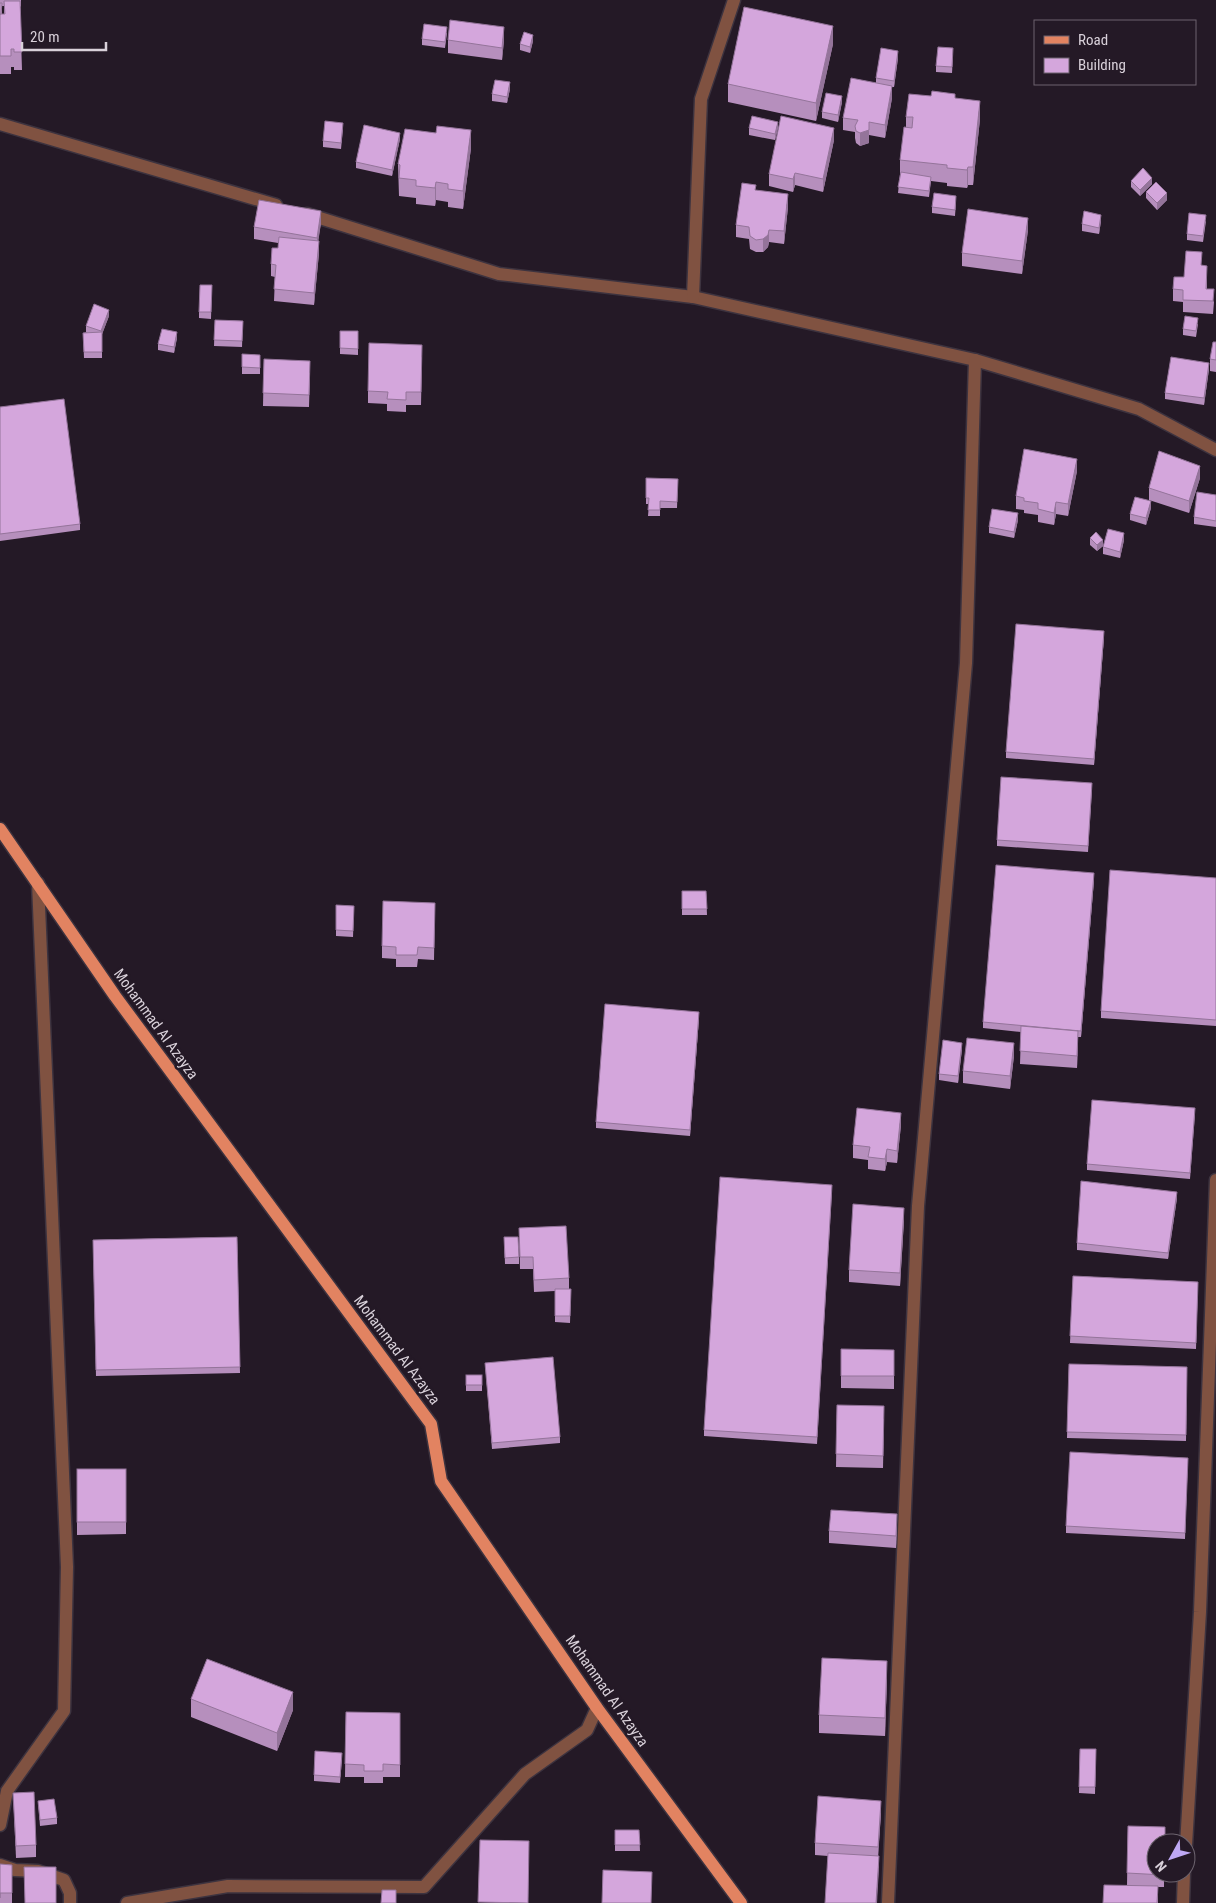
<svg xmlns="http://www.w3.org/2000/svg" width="1216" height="1903" font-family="'Roboto Condensed',sans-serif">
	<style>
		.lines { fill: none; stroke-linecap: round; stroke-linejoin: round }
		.minor-casing { stroke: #3d333f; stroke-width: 15 }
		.major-casing { stroke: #3d333f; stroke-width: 15 }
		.minor { stroke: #805241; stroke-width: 12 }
		.major { stroke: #e28361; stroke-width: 12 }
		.wall { fill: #b68fbd; fill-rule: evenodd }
		.shaded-wall { fill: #94749a }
		.building { fill: #d4a6dc; stroke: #94749a }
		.labels { text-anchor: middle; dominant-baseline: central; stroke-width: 5; stroke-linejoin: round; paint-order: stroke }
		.street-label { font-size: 15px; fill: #d9d1da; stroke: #241926 }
	</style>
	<rect width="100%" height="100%" fill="#241926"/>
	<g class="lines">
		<g class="minor-casing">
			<g id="minor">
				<polyline points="0,124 276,205"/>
				<polyline points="307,214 499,274 693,297 975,360 1139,409 1216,450"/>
				<polyline points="693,297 701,99 734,0"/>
				<polyline points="0,1825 7,1791 64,1711 67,1567 38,883"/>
				<polyline points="1186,1845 1200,1612 1216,1180"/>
				<polyline points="0,1865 15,1870 38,1871 64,1880 70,1893 70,1903"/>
				<polyline points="127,1903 228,1886 424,1887 525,1774 587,1730 597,1708"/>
				<polyline points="888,1903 918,1206 966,663 975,360"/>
				<polyline points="1183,1903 1184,1873"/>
			</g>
		</g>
		<g class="major-casing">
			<polyline id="major" points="0,829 115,996 431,1424 441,1481 597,1708 741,1903"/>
		</g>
		<use href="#minor" class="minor"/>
		<use href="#major" class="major"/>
	</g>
	<g class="wall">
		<path d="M0 0H21V7L20 6 22 70H14V67H11V74H0ZM2 6H4V14H2Z"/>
		<polygon points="447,33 445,48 422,45 422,39"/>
		<polygon points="448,40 504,40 502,60 448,53"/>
		<polygon points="533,41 530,53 520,50 520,44"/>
		<polygon points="833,44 816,121 728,102 728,84"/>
		<polygon points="953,55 952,73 936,72 936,66"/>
		<polygon points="898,58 894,87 892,87 892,98 885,138 869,135 869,143 860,146 856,143 855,138 855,132 843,130 843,118 876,83 876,78"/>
		<polygon points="510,89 507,103 492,101 492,94"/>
		<polygon points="955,98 980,119 973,185 968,185 967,188 947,186 947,183 931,181 929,197 898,193 900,174 900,160 906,128 906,117"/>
		<polygon points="842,102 838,122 822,118 822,112"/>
		<polygon points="749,128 778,128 775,140 749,135"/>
		<polygon points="343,129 341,149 323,147 323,141"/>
		<polygon points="400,139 392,176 356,168 356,162"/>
		<polygon points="834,140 823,192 795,185 793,192 769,186 769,174"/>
		<polygon points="471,148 463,209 448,207 448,202 436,200 435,206 416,204 416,198 399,196 398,164"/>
		<polygon points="1131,181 1152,184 1140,196 1131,187"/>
		<polygon points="756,190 788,207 784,244 769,242 768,247 763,252 756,252 750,249 749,239 736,237 736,225"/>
		<polygon points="1146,192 1167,200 1157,210 1146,198"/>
		<polygon points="956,202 955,216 932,213 932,207"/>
		<polygon points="1101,221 1099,234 1082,231 1082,224"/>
		<polygon points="1206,221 1203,242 1187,240 1187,234"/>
		<polygon points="321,223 318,241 319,253 314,305 274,301 275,277 271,276 271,264 278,248 278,243 254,239 254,227"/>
		<polygon points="1028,230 1022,274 962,266 962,253"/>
		<polygon points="1202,266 1207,278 1207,289 1214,302 1213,314 1183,312 1183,302 1173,301 1173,289 1184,277"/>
		<polygon points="212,285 211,319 199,318 199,312"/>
		<polygon points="109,316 102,334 102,358 84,358 83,333 88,332 86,332 86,326"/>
		<polygon points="215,320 243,321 242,347 214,346"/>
		<polygon points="1198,324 1196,337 1183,335 1183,329"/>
		<polygon points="340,331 358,331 358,355 340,354"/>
		<polygon points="177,338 174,353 158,350 158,344"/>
		<polygon points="1216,342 1216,372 1210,371 1210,359"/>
		<polygon points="242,354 260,355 260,374 242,374"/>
		<polygon points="422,357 421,405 406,405 406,412 387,411 387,404 368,403 368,391"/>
		<polygon points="264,359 310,373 309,407 263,406"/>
		<polygon points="1209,369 1204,405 1165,399 1165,393"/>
		<polygon points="0,407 80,524 80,530 0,541"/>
		<polygon points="1077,471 1068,516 1056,514 1054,525 1038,522 1038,515 1024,513 1024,510 1016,509 1016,496"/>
		<polygon points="646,478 678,479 677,508 660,508 660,516 648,516 649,504 646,504"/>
		<polygon points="1200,478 1189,513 1149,500 1149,488"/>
		<polygon points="1216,495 1216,527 1194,524 1194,517"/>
		<polygon points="1151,508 1146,525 1130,520 1130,514"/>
		<polygon points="1018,520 1014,538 989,533 989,527"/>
		<polygon points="1090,538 1103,546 1097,551 1090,545"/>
		<polygon points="1124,540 1120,558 1103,554 1103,547"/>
		<polygon points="1104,637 1094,765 1006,758 1006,752"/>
		<polygon points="1092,789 1088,852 997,846 997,840"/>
		<polygon points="1216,878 1216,1026 1101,1018 1101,1011"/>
		<polygon points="1094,880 1081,1037 1078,1037 1077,1068 1020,1064 1021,1032 983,1028 983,1022"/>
		<polygon points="682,891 706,891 707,915 682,915"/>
		<polygon points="435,903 434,960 418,959 417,967 396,967 396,959 382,958 382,946"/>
		<polygon points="336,905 354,906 353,937 336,936"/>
		<polygon points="699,1018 690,1136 596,1128 596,1122"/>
		<polygon points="962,1049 958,1083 939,1080 939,1074"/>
		<polygon points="1014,1056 1010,1089 963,1083 963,1071"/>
		<polygon points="1195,1114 1190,1179 1087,1170 1087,1164"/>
		<polygon points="901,1125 897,1163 887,1162 885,1171 868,1169 868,1160 853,1158 853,1145"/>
		<polygon points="832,1191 817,1444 704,1436 704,1430"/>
		<polygon points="1177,1198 1168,1259 1077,1250 1077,1243"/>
		<polygon points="904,1220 900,1286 849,1282 849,1270"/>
		<polygon points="519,1228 569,1278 569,1289 571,1289 570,1323 555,1322 555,1291 534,1292 533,1269 520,1269"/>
		<polygon points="237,1237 240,1373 96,1376 93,1240"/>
		<polygon points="504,1237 519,1257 519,1264 505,1264"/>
		<polygon points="1073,1276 1198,1282 1196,1349 1070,1343"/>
		<polygon points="894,1350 894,1389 841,1388 841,1376"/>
		<polygon points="485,1363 560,1437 560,1443 492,1449"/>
		<polygon points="1069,1364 1187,1367 1186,1441 1067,1438"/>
		<rect x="466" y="1375" width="16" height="16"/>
		<polygon points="837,1405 884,1419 883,1468 836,1467"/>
		<polygon points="1188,1458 1185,1539 1066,1533 1066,1526"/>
		<polygon points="77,1469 126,1522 126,1534 77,1535"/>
		<polygon points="897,1526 896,1548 829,1543 829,1531"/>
		<polygon points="887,1679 885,1736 819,1733 819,1715"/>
		<polygon points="191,1699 293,1710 277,1751 191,1717"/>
		<polygon points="346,1712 400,1713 400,1777 383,1777 383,1783 364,1783 364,1777 345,1777"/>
		<polygon points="1080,1749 1096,1749 1095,1794 1079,1793"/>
		<polygon points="342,1759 340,1783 314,1781 314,1775"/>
		<polygon points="13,1793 36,1845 36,1857 16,1858"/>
		<polygon points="38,1801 57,1818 57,1824 40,1826"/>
		<polygon points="881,1813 878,1856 879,1868 828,1856 815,1855 815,1843"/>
		<polygon points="1128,1826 1164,1873 1164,1887 1158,1887 1158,1903 1103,1903 1127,1885"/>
		<polygon points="615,1830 639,1830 640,1851 615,1851"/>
		<polygon points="0,1864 12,1865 12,1903 0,1903"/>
	</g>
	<g class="shaded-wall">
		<polygon points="833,26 833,44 816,121 816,103"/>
		<polygon points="504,27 504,40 502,60 502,48"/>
		<polygon points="533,35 533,41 530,53 530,47"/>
		<polygon points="898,51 898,58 894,87 894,81"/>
		<polygon points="510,82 510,89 507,103 507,97"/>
		<polygon points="892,86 892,98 885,138 885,125"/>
		<polygon points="842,96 842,102 838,122 838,115"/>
		<polygon points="980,101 980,119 973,185 973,167"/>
		<polygon points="778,122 778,128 775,140 775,134"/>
		<polygon points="834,128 834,140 823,192 823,179"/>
		<polygon points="471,130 471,148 463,209 463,191"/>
		<polygon points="869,130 869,143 860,146 860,133"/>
		<polygon points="400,133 400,139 392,176 392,170"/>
		<polygon points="968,167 968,185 967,188 967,170"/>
		<polygon points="795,173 795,185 793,192 793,179"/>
		<polygon points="1152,178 1152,184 1140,196 1140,190"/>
		<polygon points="436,182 436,200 435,206 435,188"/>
		<polygon points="1167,193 1167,200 1157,210 1157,203"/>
		<polygon points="788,194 788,207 784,244 784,231"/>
		<polygon points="321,211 321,223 317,250 317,238"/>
		<polygon points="1101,215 1101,221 1099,234 1099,228"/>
		<polygon points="1028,218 1028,230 1022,274 1022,261"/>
		<polygon points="769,230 769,242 768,247 763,252 763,239"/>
		<polygon points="319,241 319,253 314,305 314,293"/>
		<polygon points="109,310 109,316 101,337 101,331"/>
		<polygon points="177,332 177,338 174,353 174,347"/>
		<polygon points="1209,363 1209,369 1204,405 1204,398"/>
		<polygon points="1077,459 1077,471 1068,516 1068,504"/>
		<polygon points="1200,466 1200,478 1189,513 1189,501"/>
		<polygon points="1151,501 1151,508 1146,525 1146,518"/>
		<polygon points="1056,502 1056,514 1054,525 1054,513"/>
		<polygon points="1018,513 1018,520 1014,538 1014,532"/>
		<polygon points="1124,533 1124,540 1120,558 1120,552"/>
		<polygon points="1103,540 1103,546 1097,551 1097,545"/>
		<polygon points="1104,631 1104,637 1094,765 1094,759"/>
		<polygon points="1094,873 1094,880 1081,1037 1081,1031"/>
		<polygon points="699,1012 699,1018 690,1136 690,1130"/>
		<polygon points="1078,1031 1078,1043 1077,1068 1077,1056"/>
		<polygon points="962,1043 962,1049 958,1083 958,1076"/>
		<polygon points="1014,1043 1014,1056 1010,1089 1010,1076"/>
		<polygon points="901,1113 901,1125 897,1163 897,1151"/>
		<polygon points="887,1149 887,1162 885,1171 885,1159"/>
		<polygon points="1177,1192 1177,1198 1168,1259 1168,1253"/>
		<polygon points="904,1208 904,1220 900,1286 900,1273"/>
		<polygon points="897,1514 897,1526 896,1548 896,1536"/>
		<polygon points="887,1661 887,1679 885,1736 885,1718"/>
		<polygon points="293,1692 293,1710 277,1751 277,1733"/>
		<polygon points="881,1801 881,1813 878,1859 878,1847"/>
		<polygon points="879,1856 879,1868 877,1903 876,1903"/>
	</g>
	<g class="building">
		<polygon points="4,1 20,1 22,52 14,52 14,49 11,49 11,56 0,56 0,14 5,14"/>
		<polygon points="0,3 2,3 1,14 0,14"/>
		<polygon points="744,7 833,26 816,103 728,84"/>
		<polygon points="450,20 504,27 502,48 448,40"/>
		<polygon points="424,24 447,27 445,42 422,39"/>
		<polygon points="524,32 533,35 530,47 520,44"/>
		<polygon points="938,47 953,48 952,67 936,66"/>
		<polygon points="881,48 898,51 894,81 876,78"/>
		<polygon points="851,78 892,86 885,125 869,122 869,130 860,133 856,131 855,126 858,120 843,118"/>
		<polygon points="495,80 510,82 507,97 492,94"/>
		<polygon points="932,91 955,94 955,98 980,101 973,167 968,167 967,170 947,168 947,165 900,160 904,127 912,128 913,117 906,117 909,94 931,96"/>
		<polygon points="826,93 842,96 838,115 822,112"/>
		<polygon points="752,116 778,122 775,134 749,128"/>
		<polygon points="781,116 834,128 823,179 795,173 793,179 769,174"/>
		<polygon points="325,121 343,123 341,143 323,141"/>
		<polygon points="364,125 400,133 392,170 356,162"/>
		<polygon points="437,126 471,130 463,191 448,189 448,184 436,182 435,188 416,186 416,180 399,178 400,165 398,164 405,129 436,133"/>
		<polygon points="1143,168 1152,178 1140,190 1131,181"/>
		<polygon points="901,172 931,177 929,191 898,187"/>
		<polygon points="1156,182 1167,193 1157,203 1146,192"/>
		<polygon points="742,183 756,185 755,190 788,194 784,231 769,230 768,235 763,239 756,240 750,236 749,227 736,225"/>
		<polygon points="934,193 956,196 955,210 932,207"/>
		<polygon points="259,200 321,211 317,238 254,227"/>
		<polygon points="968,209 1028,218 1022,261 962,253"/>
		<polygon points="1084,211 1101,215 1099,228 1082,224"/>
		<polygon points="1189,213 1206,215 1203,236 1187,234"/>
		<polygon points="279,237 319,241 314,293 274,289 276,265 271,264 272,248 278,248"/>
		<polygon points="1186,251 1202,252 1201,265 1207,266 1206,289 1214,289 1213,301 1183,300 1183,290 1173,289 1174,277 1184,277"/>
		<polygon points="200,285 212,285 211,312 199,312"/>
		<polygon points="94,304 109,310 101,331 86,326"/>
		<polygon points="1185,316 1198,318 1196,331 1183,329"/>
		<polygon points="215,320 243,321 242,341 214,340"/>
		<polygon points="162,329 177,332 174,347 158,344"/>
		<polygon points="340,331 358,331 358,349 340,348"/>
		<polygon points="102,332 102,352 84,352 83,333"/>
		<polygon points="1213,342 1216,342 1216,360 1210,359"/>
		<polygon points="369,343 422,345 421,392 406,392 406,400 387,399 388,392 368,391"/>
		<polygon points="242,354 260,355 260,368 242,367"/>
		<polygon points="1171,357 1209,363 1204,398 1165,393"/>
		<polygon points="264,359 310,361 309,395 263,393"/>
		<polygon points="64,399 80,524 0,534 0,407"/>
		<polygon points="1024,449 1077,459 1068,504 1056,502 1054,513 1038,509 1038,503 1024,501 1024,498 1016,496"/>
		<polygon points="1159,451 1200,466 1189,501 1149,488"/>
		<polygon points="646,478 678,479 677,502 660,501 660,510 648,510 649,498 646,498"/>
		<polygon points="1197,492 1216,495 1216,521 1194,517"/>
		<polygon points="1135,497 1151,501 1146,518 1130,514"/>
		<polygon points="992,509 1018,513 1014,532 989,527"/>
		<polygon points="1108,529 1124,533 1120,552 1103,547"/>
		<polygon points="1096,532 1103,540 1097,545 1090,538"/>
		<polygon points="1016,624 1104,631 1094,759 1006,752"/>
		<polygon points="1001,777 1092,783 1088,846 997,840"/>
		<polygon points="996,865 1094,873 1081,1031 983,1022"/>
		<polygon points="1110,870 1216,878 1216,1020 1101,1011"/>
		<polygon points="682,891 706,891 707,909 682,909"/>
		<polygon points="383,901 435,903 434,948 418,947 417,955 396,955 396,947 382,946"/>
		<polygon points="336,905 354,906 353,931 336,930"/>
		<polygon points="605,1004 699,1012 690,1130 596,1122"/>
		<polygon points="1021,1026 1078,1031 1077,1056 1020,1051"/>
		<polygon points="967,1038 1014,1043 1010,1076 963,1071"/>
		<polygon points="943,1040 962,1043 958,1076 939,1074"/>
		<polygon points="1092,1100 1195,1108 1190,1173 1087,1164"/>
		<polygon points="857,1108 901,1113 897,1151 887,1149 885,1159 868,1157 870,1147 853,1145"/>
		<polygon points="720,1177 832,1185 817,1437 704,1430"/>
		<polygon points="1081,1181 1177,1192 1168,1253 1077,1243"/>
		<polygon points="853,1204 904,1208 900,1273 849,1270"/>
		<polygon points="566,1226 569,1278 534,1280 533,1257 520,1257 519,1228"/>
		<polygon points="237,1237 240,1367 96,1370 93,1240"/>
		<polygon points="504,1237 518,1237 519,1257 505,1258"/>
		<polygon points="1073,1276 1198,1282 1196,1343 1070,1336"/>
		<polygon points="555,1289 571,1289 570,1316 555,1316"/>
		<polygon points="841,1349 894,1350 894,1376 841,1376"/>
		<polygon points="553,1357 560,1437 492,1443 485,1363"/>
		<polygon points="1069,1364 1187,1367 1186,1435 1067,1432"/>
		<rect x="466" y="1375" width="16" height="10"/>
		<polygon points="837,1405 884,1406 883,1456 836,1454"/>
		<polygon points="1070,1452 1188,1458 1185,1533 1066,1526"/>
		<rect x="77" y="1469" width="49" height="53"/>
		<polygon points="831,1510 897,1514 896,1536 829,1531"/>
		<polygon points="822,1658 887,1661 885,1718 819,1715"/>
		<polygon points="207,1659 293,1692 277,1733 191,1699"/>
		<polygon points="346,1712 400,1713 400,1765 383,1764 383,1771 364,1771 364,1765 345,1764"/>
		<polygon points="1080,1749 1096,1749 1095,1787 1079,1787"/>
		<polygon points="315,1751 342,1753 340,1777 314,1775"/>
		<polygon points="34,1792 36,1845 16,1846 13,1793"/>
		<polygon points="818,1796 881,1801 878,1847 815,1843"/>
		<polygon points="54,1799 57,1818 40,1820 38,1801"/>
		<polygon points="1128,1826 1165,1827 1165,1843 1156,1843 1156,1873 1164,1873 1164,1875 1127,1873"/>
		<polygon points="615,1830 639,1830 640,1845 615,1845"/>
		<polygon points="480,1840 529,1841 528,1903 478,1902"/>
		<polygon points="828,1853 879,1856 876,1903 825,1903"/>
		<polygon points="0,1864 12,1865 12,1893 0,1893 0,1898"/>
		<polygon points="24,1867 56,1867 56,1903 25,1903"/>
		<polygon points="603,1870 652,1872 651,1903 602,1903"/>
		<polygon points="1104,1885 1158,1886 1157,1903 1103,1903"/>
		<polygon points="382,1890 396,1890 396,1903 381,1903"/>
	</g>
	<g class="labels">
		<g class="street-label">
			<text transform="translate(156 1024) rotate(54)">Mohammad Al Azayza</text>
			<text transform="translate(397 1350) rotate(53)">Mohammad Al Azayza</text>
			<text transform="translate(607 1691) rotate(55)">Mohammad Al Azayza</text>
		</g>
	</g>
	<rect x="1034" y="20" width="162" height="65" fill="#241926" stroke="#6c636e"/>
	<rect x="1044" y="36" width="25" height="8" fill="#e28361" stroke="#6c636e"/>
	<text x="1078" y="45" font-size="15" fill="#d9d1da">Road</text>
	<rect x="1044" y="58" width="25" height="15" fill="#d4a6dc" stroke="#6c636e"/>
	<text x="1078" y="70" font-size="15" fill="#d9d1da">Building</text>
	<g transform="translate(1171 1858) rotate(230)"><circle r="24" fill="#241926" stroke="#6c636e"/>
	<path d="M0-4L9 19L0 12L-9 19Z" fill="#bfa8f4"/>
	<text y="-8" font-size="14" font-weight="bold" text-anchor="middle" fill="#d9d1da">N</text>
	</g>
	<path d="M22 42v8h84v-8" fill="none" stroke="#d9d1da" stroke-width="2.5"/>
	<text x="30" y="42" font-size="15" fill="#d9d1da" stroke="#241926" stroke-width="4" paint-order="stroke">20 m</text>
</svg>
